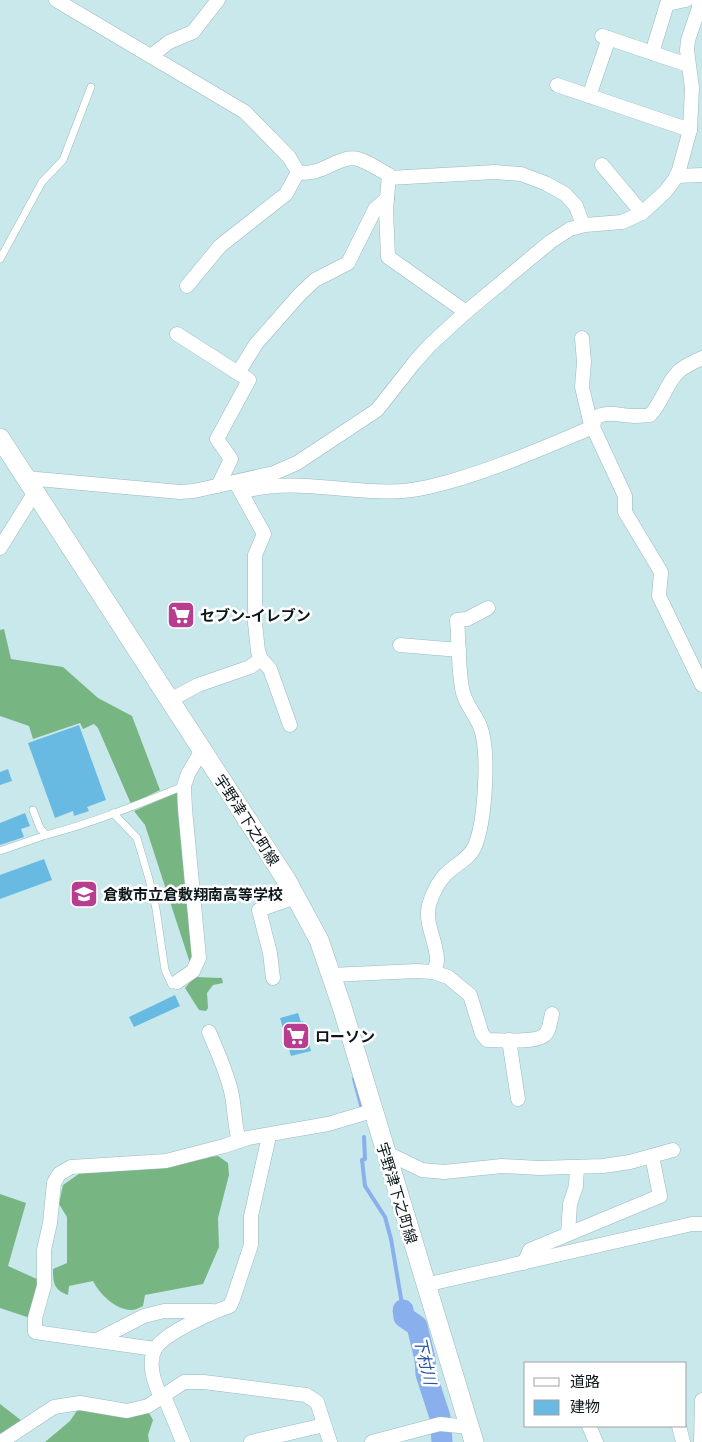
<svg xmlns="http://www.w3.org/2000/svg" width="702" height="1442" font-family="Montserrat,'Noto Sans JP',sans-serif">
	<style>
		.forest { fill: #77b582 }
		.lines { fill: none; stroke-linecap: round; stroke-linejoin: round }
		.stream { stroke: #89afed; stroke-width: 4 }
		.river { stroke: #89afed; stroke-width: 21 }
		.building { fill: #69bae3 }
		.lane-casing { stroke: #9cb9bc; stroke-width: 8 }
		.street-casing { stroke: #9cb9bc; stroke-width: 15 }
		.secondary-casing { stroke: #9cb9bc; stroke-width: 20 }
		.lane { stroke: #fff; stroke-width: 7 }
		.street { stroke: #fff; stroke-width: 14 }
		.secondary { stroke: #fff; stroke-width: 19 }
		.labels { text-anchor: middle; dominant-baseline: central; stroke-width: 5; stroke-linejoin: round; paint-order: stroke }
		.poi-label { font-size: 15px; font-weight: bold; fill: #0c1719; stroke: #fff; text-anchor: start }
		.street-label { font-size: 15px; fill: #0c1719; stroke: #fff }
		.water-label { font-size: 16px; font-style: italic; fill: #28549d; stroke: #fff }
	</style>
	<rect width="100%" height="100%" fill="#c9e8eb"/>
	<g class="forest">
		<polygon points="4,629 11,659 63,667 98,698 132,716 160,790 131,804 98,728 94,724 83,729 80,723 33,739 29,726 0,716 0,630"/>
		<polygon points="178,792 195,959 190,963 145,825 134,811"/>
		<polygon points="194,977 222,978 223,983 213,985 207,993 208,1008 206,1011 199,1010 185,988"/>
		<path d="M218 1156 228 1163 229 1175 218 1218 219 1247 203 1284 145 1295 143 1306C139 1308 135 1310 131 1310 114 1309 100 1294 93 1281L69 1286 68 1295C54 1290 53 1283 53 1269L67 1263V1217L59 1204 63 1185 83 1171Z"/>
		<polygon points="0,1194 26,1203 8,1266 39,1280 30,1318 0,1308"/>
		<polygon points="0,1404 22,1421 0,1437"/>
		<polygon points="78,1409 149,1413 153,1420 148,1435 149,1442 45,1442 70,1421"/>
	</g>
	<g class="lines">
		<g class="stream">
			<polyline points="354,1079 362,1109"/>
			<polyline points="364,1137 365,1159 362,1160 365,1186 385,1217 391,1239 403,1310"/>
		</g>
		<g class="river">
			<polyline points="403,1310 404,1317 417,1326 425,1359 426,1374 440,1417"/>
			<polyline points="441,1429 442,1442"/>
		</g>
	</g>
	<g class="building">
		<polygon points="79,725 106,800 87,807 89,811 74,816 73,811 55,818 28,743"/>
		<polygon points="8,769 12,781 0,785 0,772"/>
		<polygon points="25,813 30,826 21,829 24,837 0,845 0,823"/>
		<polygon points="44,859 52,880 0,899 0,875"/>
		<polygon points="175,995 180,1006 134,1027 129,1017"/>
		<polygon points="298,1013 301,1022 303,1021 311,1051 291,1056 280,1018"/>
	</g>
	<g class="lines">
		<g class="lane-casing">
			<g id="lane">
				<polyline points="0,259 42,182 63,160 91,87"/>
				<path d="M33 810 40 828 46 835C93 823 139 804 184 786"/>
				<polyline points="113,813 137,838 149,879 156,909 165,970 172,985 176,982"/>
				<polyline points="0,851 46,835"/>
			</g>
		</g>
		<g class="street-casing">
			<g id="street">
				<polyline points="56,0 245,112 289,157 298,172 286,194 220,246 187,286"/>
				<polyline points="602,36 688,65"/>
				<polyline points="652,53 667,4 686,0"/>
				<polyline points="151,56 169,42 193,32 218,0"/>
				<polyline points="557,85 690,130"/>
				<polyline points="589,96 609,38"/>
				<polyline points="602,165 642,213"/>
				<path d="M298 172C322 177 339 154 358 159 368 162 380 170 389 175L386 210 388 257 466 312"/>
				<polyline points="676,176 702,175"/>
				<polyline points="389,178 495,172 521,174 545,183 565,194 576,206 583,225"/>
				<polyline points="177,334 249,380 217,439 231,459 218,486"/>
				<polyline points="582,338 584,362 582,387 590,421 625,496 625,512 661,572 659,596 702,685"/>
				<polyline points="238,373 256,344 300,294 315,280 348,263 375,209 387,199"/>
				<polyline points="26,478 180,492 194,491 274,473 297,463 377,410 414,363 430,345 466,312 550,242 570,229 585,225 622,222 642,213 665,192 675,179 679,170 690,130 692,88 687,50 688,40 699,8 698,0"/>
				<polyline points="237,485 264,534 255,555 255,623 258,651 261,659 270,669 290,725"/>
				<path d="M241 492C295 476 349 495 403 491 418 490 433 486 448 482 498 468 545 447 593 427L595 418C606 410 621 416 634 416 639 416 645 416 650 415 662 403 666 384 678 372 684 366 694 362 702 358"/>
				<polyline points="0,548 35,492"/>
				<polyline points="400,645 459,650"/>
				<polyline points="170,700 198,685 250,667 261,659"/>
				<path d="M433 972C434 969 437 965 437 961 438 944 424 924 429 905 432 894 439 880 448 872 457 864 470 858 475 846 485 821 490 751 480 726 474 712 464 703 462 688 458 666 459 642 457 620L467 619 488 608"/>
				<path d="M331 975 416 971 433 972 448 977 470 995 482 1034 487 1040C500 1040 533 1043 543 1036 550 1032 550 1021 552 1014"/>
				<polyline points="273,978 270,953 259,910 296,897"/>
				<polyline points="177,982 193,971 199,958 185,809 184,786 188,774 202,750"/>
				<path d="M209 1032C217 1051 226 1070 231 1091 235 1107 234 1124 239 1141"/>
				<polyline points="509,1040 518,1099"/>
				<polyline points="385,1152 422,1170 444,1172 502,1166 539,1168 603,1166 630,1162 673,1150"/>
				<polyline points="568,1234 570,1204 576,1186 577,1167"/>
				<polyline points="524,1263 530,1250 660,1196 652,1156"/>
				<polyline points="425,1285 692,1224 702,1224"/>
				<polyline points="97,1340 144,1316 164,1311 212,1311"/>
				<polyline points="155,1349 35,1332 35,1318 44,1286 44,1250 50,1223 54,1183 59,1174 71,1167 166,1161 224,1146 248,1138 328,1124 372,1111"/>
				<polyline points="164,1396 183,1442"/>
				<path d="M161 1398C155 1384 147 1364 155 1349 164 1333 213 1312 230 1306L233 1299 251 1245V1216L268 1141V1135"/>
				<polyline points="589,1426 596,1442"/>
				<polyline points="679,1426 683,1442"/>
				<polyline points="1,1442 54,1407 80,1403 127,1411 148,1406 184,1382 204,1382 306,1395 317,1402 330,1442"/>
				<polyline points="251,1442 324,1425"/>
				<polyline points="372,1442 440,1424 469,1427"/>
				<polyline points="701,1442 702,1400"/>
			</g>
		</g>
		<g class="secondary-casing">
			<polyline id="secondary" points="0,438 287,881 319,940 342,1007 474,1442"/>
		</g>
		<use href="#lane" class="lane"/>
		<use href="#street" class="street"/>
		<use href="#secondary" class="secondary"/>
	</g>
	<defs>
		<g id="supermarket-square" transform="scale(1.4375)"><rect x="-9" y="-9" width="18" height="18" rx="4" fill="#b83d8f" stroke="#fff"/><path d="M-6-5.5h2.5l.6 2H6L4.5 2H-2.5L-4.4-4H-6ZM-1.5 3.2a1.3 1.3 0 1 0 .1 0ZM3 3.2a1.3 1.3 0 1 0 .1 0Z" fill="#fff"/></g>
		<g id="school-square" transform="scale(1.4375)"><rect x="-9" y="-9" width="18" height="18" rx="4" fill="#b83d8f" stroke="#fff"/><path d="M0-5L7-2L0 1L-7-2ZM-4 1L0 2.5L4 1V4Q0 6-4 4Z" fill="#fff"/></g>
	</defs>
	<g fill-rule="evenodd">
		<use href="#supermarket-square" x="181" y="615"/>
		<use href="#school-square" x="84" y="894"/>
		<use href="#supermarket-square" x="296" y="1036"/>
	</g>
	<g class="labels">
		<g class="poi-label">
			<text x="200" y="615">セブン-イレブン</text>
			<text x="103" y="894">倉敷市立倉敷翔南高等学校</text>
			<text x="315" y="1036">ローソン</text>
		</g>
		<g class="street-label">
			<text transform="translate(247 820) rotate(57)">宇野津下之町線</text>
			<text transform="translate(397 1193) rotate(73)">宇野津下之町線</text>
		</g>
		<g class="water-label">
			<text transform="translate(425 1361) rotate(77)">下村川</text>
		</g>
	</g>
	<rect x="524" y="1362" width="162" height="65" fill="#ffffff" stroke="#9ea2a3"/>
	<rect x="534" y="1378" width="25" height="8" fill="#ffffff" stroke="#9ea2a3"/>
	<text x="570" y="1387" font-size="15" fill="#0c1719">道路</text>
	<rect x="534" y="1400" width="25" height="15" fill="#69bae3" stroke="#9ea2a3"/>
	<text x="570" y="1412" font-size="15" fill="#0c1719">建物</text>
</svg>
